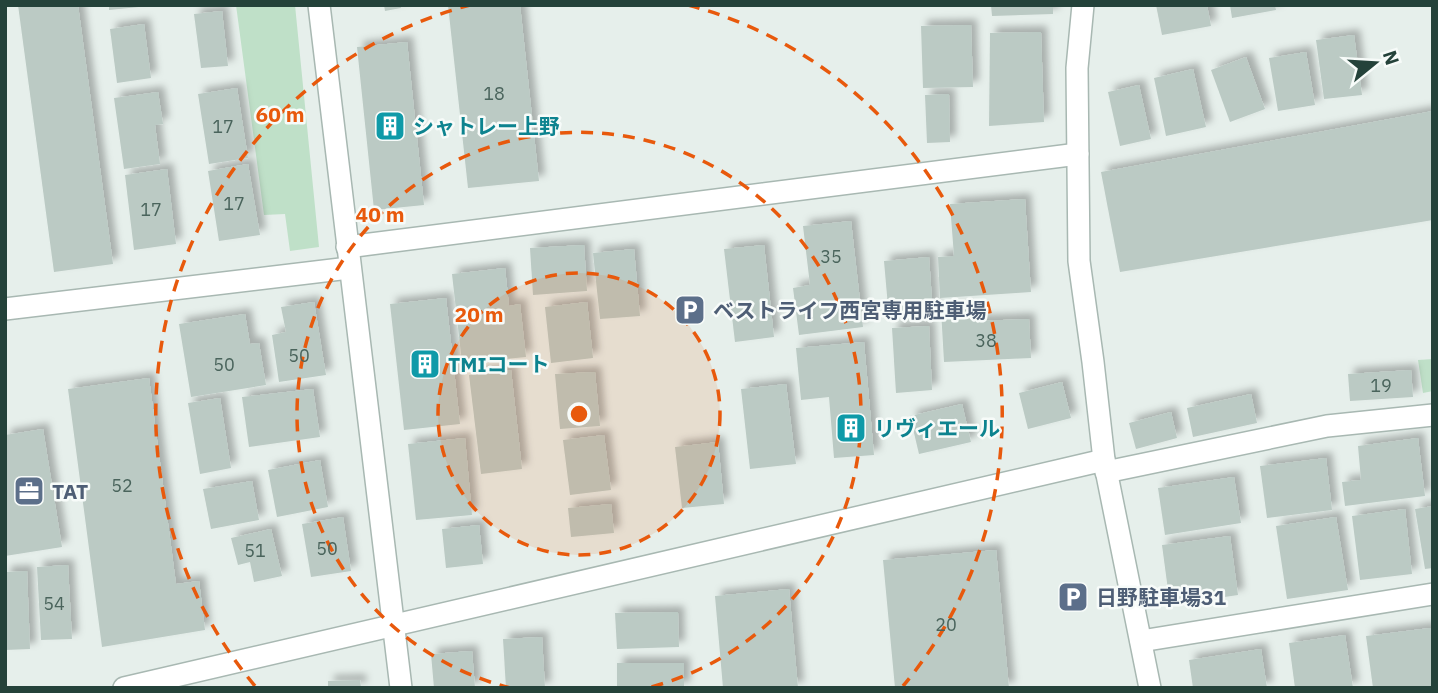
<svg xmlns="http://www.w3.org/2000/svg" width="1438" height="693" font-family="'IBM Plex Sans','Noto Sans JP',sans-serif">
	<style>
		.green { fill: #bfe0c8 }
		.building { fill: #bbcac4; filter: url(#shadow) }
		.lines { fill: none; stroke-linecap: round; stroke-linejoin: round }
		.minor-casing { stroke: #a8b8b2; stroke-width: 24 }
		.tertiary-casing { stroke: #a8b8b2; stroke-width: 24 }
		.minor { stroke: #fff; stroke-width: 21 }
		.tertiary { stroke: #fff; stroke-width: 21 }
		.ring { fill: none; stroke: #e8590c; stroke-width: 3.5; stroke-dasharray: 12 9 }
		.labels { text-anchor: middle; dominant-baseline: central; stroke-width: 5; stroke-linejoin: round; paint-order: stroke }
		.number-label { font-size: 18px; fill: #4a645c }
		.culture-label { font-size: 21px; font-weight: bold; fill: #0d838f; stroke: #f7fbf9; text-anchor: start }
		.service-label { font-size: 21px; font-weight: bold; fill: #4e5e75; stroke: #f7fbf9; text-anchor: start }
		.centre { fill: #e8590c; stroke: #f7fbf9; stroke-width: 3.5 }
		.ring-label { font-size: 21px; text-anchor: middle; font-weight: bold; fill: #e8590c; stroke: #f7fbf9; stroke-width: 5; stroke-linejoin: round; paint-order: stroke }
	</style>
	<defs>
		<filter id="shadow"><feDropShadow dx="6" dy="-6" stdDeviation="3.5" flood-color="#0004"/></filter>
	</defs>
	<rect width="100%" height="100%" fill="#e6efeb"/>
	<g class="green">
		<polygon points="236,5 295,5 319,247 290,251 285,214 264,215"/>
		<polygon points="1433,359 1433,391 1423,393 1418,360"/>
	</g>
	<g class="building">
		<polygon points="18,5 78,5 113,264 54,272"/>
		<polygon points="109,5 139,5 139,7 109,10"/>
		<polygon points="384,5 400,5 401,8 385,11"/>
		<polygon points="448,5 520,5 539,181 468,188"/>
		<polygon points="991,5 1053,5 1053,14 992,16"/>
		<polygon points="1156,5 1207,5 1211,26 1162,35"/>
		<polygon points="1230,5 1275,5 1276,10 1232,18"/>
		<polygon points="222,11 228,66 201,68 194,14"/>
		<polygon points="144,24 151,78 117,83 110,29"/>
		<polygon points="971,25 973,87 923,88 921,26"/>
		<polygon points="1041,32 1044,122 989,126 990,33"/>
		<polygon points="1354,35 1362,95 1324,99 1316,40"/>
		<polygon points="407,42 424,205 374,210 357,47"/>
		<polygon points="1306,52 1315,105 1278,111 1269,58"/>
		<polygon points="1246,57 1265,109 1230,122 1211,70"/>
		<polygon points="1193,69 1206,127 1166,136 1154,78"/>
		<polygon points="1139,85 1151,139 1120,146 1108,92"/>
		<polygon points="237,88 248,158 209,164 198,94"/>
		<polygon points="158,92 163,124 155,125 160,164 124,169 114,98"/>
		<polygon points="949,94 950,142 927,143 925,95"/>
		<polygon points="1433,111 1433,220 1120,272 1101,172"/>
		<polygon points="248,164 260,235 219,241 208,171"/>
		<polygon points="167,169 176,244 134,250 125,175"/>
		<polygon points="1025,199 1031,292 940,298 938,257 954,256 950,204"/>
		<polygon points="851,221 863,327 799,335 793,288 810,285 803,226"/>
		<polygon points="584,245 587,291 533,295 530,248"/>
		<polygon points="764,245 774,337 735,342 724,249"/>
		<polygon points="634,249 640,316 600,319 593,253"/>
		<polygon points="929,257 933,315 889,318 884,261"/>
		<polygon points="505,268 509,306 520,304 526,357 462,363 452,274"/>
		<polygon points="446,298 460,424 404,430 390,304"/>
		<polygon points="314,302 326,375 279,382 272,335 286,332 281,307"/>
		<polygon points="587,302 593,358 551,363 545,307"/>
		<polygon points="973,309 973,321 1029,319 1031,358 944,362 941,310"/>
		<polygon points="245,314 250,344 259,343 266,385 191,397 179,324"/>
		<polygon points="929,326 932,390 896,393 892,328"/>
		<polygon points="864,342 874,455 834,458 829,397 801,400 796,348"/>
		<polygon points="511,370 522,469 481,474 469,375"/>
		<polygon points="1411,370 1413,397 1350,401 1348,374"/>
		<polygon points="595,372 600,426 560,429 555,374"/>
		<polygon points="149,378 176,584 199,581 205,630 102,647 68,389"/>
		<polygon points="1062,382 1071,418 1028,429 1019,393"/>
		<polygon points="786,384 796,464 750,469 741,389"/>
		<polygon points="313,389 320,437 249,447 242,397"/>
		<polygon points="1251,394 1257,423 1193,437 1187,408"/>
		<polygon points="220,398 231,468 200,474 188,403"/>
		<polygon points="962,404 971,442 919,454 910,416"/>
		<polygon points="1171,412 1177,438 1136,449 1129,423"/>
		<polygon points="43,429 62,547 5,556 5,435"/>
		<polygon points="604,435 611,490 570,495 563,440"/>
		<polygon points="465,438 472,515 416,520 408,444"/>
		<polygon points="1418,438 1425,496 1345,506 1342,482 1361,480 1358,446"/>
		<polygon points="718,442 724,504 682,508 675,447"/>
		<polygon points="1326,458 1332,510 1267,518 1260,466"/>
		<polygon points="320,460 328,507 277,517 268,470"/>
		<polygon points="1234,477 1241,523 1165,535 1158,488"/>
		<polygon points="252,481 259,520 211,529 203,489"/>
		<polygon points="611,504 614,533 571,537 568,508"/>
		<polygon points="1433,506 1433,568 1425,569 1415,509"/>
		<polygon points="1405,509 1412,574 1360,580 1352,516"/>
		<polygon points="343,517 351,571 311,577 302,524"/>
		<polygon points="1336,517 1348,590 1287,599 1276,526"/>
		<polygon points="479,525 483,564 446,568 442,529"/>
		<polygon points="271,529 282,576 254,582 250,562 238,565 231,538"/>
		<polygon points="1230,536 1238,595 1170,605 1162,545"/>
		<polygon points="996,550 1009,688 895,688 883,560"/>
		<polygon points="68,565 72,639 41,640 37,567"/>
		<polygon points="27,571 30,649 5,650 5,572"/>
		<polygon points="789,589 798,688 723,688 715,596"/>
		<polygon points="678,612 679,647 617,649 615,613"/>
		<polygon points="1430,628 1433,648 1433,688 1373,688 1366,636"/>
		<polygon points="1345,635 1353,688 1295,688 1289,643"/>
		<polygon points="542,637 545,688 506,688 503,639"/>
		<polygon points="1261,649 1267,688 1193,688 1189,660"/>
		<polygon points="472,651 475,688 434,688 431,654"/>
		<rect x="617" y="663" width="67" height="25"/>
		<polygon points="360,680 361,688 328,688 328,681"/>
	</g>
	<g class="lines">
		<g class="minor-casing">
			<g id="minor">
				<polyline points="1083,5 1077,68 1079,261 1093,362 1104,460 1150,688"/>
				<polyline points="347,247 1078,154"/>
				<polyline points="5,309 349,268"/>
				<polyline points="1106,472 1327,426 1433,415"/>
				<polyline points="1141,641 1433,594"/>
			</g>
		</g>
		<g class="tertiary-casing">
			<g id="tertiary">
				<polyline points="319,5 401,688"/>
				<polyline points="124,688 1104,460"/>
			</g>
		</g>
		<use href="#minor" class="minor"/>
		<use href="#tertiary" class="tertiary"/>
	</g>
	<circle cx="579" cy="414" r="141" fill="#e8590c" fill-opacity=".12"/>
	<g class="ring">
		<circle cx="579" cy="414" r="141"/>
		<path d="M511 688A282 282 0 1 1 647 688"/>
		<path d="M255 686A423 423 0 0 1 470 5M688 5A423 423 0 0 1 903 686"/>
	</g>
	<defs>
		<g id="building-square" transform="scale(1.575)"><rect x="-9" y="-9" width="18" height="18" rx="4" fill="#0f9aa8" stroke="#f7fbf9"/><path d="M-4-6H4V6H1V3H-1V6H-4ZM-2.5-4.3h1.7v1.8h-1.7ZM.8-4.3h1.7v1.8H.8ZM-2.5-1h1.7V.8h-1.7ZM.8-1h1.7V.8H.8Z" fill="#fff"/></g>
		<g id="parking-square" transform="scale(1.575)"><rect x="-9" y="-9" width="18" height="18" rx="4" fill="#5c6f8a" stroke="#f7fbf9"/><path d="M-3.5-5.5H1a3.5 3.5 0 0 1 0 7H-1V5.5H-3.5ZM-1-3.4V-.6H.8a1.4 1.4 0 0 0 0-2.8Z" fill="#fff"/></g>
		<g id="office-square" transform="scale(1.575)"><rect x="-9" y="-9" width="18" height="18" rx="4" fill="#5c6f8a" stroke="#f7fbf9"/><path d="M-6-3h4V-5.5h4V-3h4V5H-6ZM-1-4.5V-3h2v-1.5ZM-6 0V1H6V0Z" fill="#fff"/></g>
	</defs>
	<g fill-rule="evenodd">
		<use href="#building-square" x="390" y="126"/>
		<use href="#parking-square" x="690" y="310"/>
		<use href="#building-square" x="425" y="364"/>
		<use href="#building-square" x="851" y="428"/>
		<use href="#office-square" x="29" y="491"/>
		<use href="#parking-square" x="1073" y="597"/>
	</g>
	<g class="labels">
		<g class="number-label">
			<text x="494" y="93">18</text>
			<text x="223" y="126">17</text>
			<text x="234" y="203">17</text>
			<text x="151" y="209">17</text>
			<text x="831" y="256">35</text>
			<text x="986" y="340">38</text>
			<text x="299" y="355">50</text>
			<text x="224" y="364">50</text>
			<text x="1381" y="385">19</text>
			<text x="122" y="485">52</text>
			<text x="327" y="548">50</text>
			<text x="255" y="550">51</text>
			<text x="54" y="603">54</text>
			<text x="946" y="624">20</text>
		</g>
		<g class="culture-label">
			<text x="413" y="126">シャトレー上野</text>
			<text x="448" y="364">TMIコート</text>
			<text x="874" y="428">リヴィエール</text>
		</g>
		<g class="service-label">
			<text x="713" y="310">ベストライフ西宮専用駐車場</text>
			<text x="52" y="491">TAT</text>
			<text x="1096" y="597">日野駐車場31</text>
		</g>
	</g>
	<circle cx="579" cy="414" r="10" class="centre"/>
	<g class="ring-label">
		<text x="280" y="122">60 m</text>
		<text x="380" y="222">40 m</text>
		<text x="479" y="322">20 m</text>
	</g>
	<rect width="1438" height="693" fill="none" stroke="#24423a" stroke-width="14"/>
	<g transform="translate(1375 63) rotate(72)" stroke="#f7fbf9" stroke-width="5" paint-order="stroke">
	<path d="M0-5L12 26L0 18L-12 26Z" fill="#24423a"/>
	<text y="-10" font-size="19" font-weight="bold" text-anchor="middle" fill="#24423a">N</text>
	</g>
</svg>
